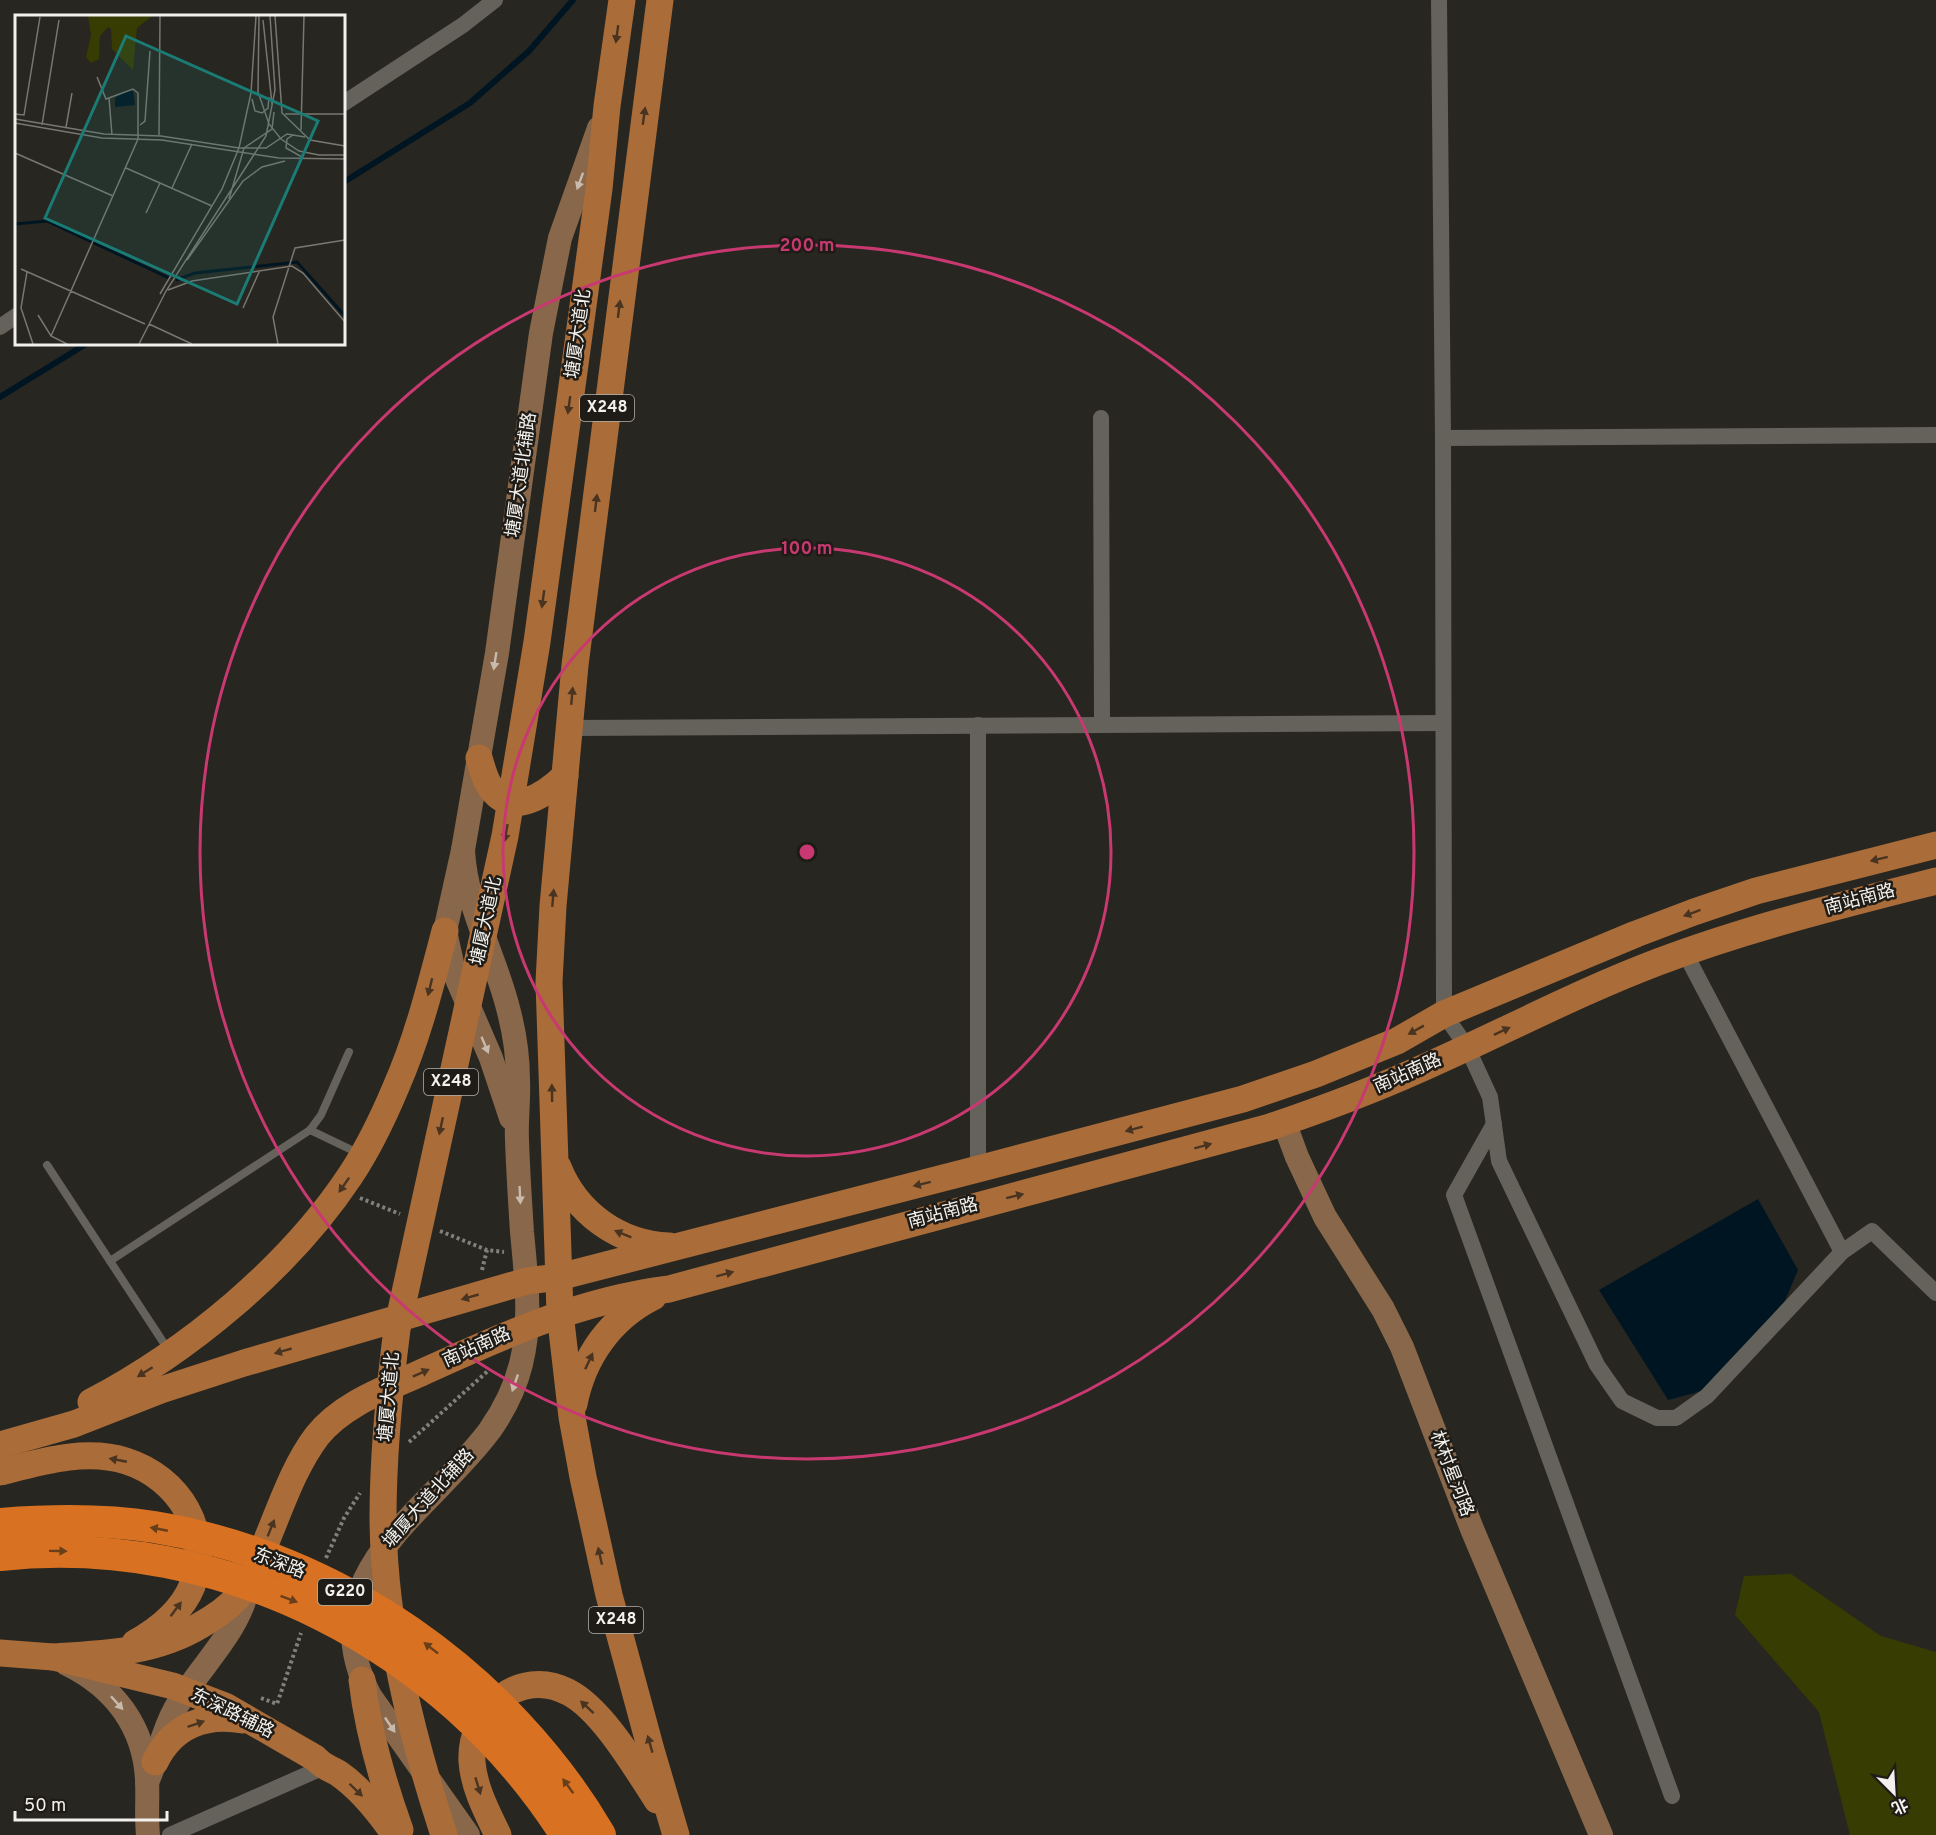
<svg xmlns="http://www.w3.org/2000/svg" width="1936" height="1835" font-family="Overpass,'Noto Sans SC',sans-serif">
	<style>
		.green { fill: #373c03 }
		.water { fill: #001522 }
		.lines { fill: none; stroke-linecap: round; stroke-linejoin: round }
		.stream { stroke: #001522; stroke-width: 6 }
		.path { stroke: #82807b; stroke-width: 4; stroke-dasharray: 3 3; stroke-linecap: butt }
		.lane { stroke: #65625b; stroke-width: 8 }
		.street { stroke: #65625b; stroke-width: 16 }
		.secondary { stroke: #88674a; stroke-width: 24 }
		.primary { stroke: #aa6c39; stroke-width: 27 }
		.highway { stroke: #d87222; stroke-width: 32 }
		.oneway { fill: #493421 }
		.oneway2 { fill: #c8baac }
		.oneway3 { fill: #693e1b }
		.ring { fill: none; stroke: #c93971; stroke-width: 3 }
		.labels { text-anchor: middle; dominant-baseline: central; stroke-width: 5; stroke-linejoin: round; paint-order: stroke }
		.shield { fill: #1f1c17; stroke: #b3b1ad; stroke-width: 1.5 }
		.shield-label { font-size: 16px; font-weight: bold; fill: #f3f1ed }
		.street-label { font-size: 18px; fill: #f3f1ed; stroke: #1f1c17 }
		.inset-river { fill: none; stroke: #001522; stroke-width: 3 }
		.inset-road { fill: none; stroke: #797772; stroke-width: 1.5 }
		.view { fill: #1a7c74; fill-opacity: 0.15; stroke: #1a7c74; stroke-width: 3 }
		.inset-edge { fill: none; stroke: #f3f1ed; stroke-width: 3 }
		.centre { fill: #c93971; stroke: #1f1c17; stroke-width: 3 }
		.ring-label { font-size: 18px; text-anchor: middle; font-weight: bold; fill: #c93971; stroke: #1f1c17; stroke-width: 5; stroke-linejoin: round; paint-order: stroke }
	</style>
	<rect width="100%" height="100%" fill="#282620"/>
	<polygon class="green" points="1791,1574 1881,1636 1936,1652 1936,1835 1850,1835 1819,1712 1735,1615 1744,1576"/>
	<polygon class="water" points="1758,1199 1798,1270 1781,1310 1702,1391 1668,1400 1599,1290"/>
	<g class="lines">
		<g class="stream">
			<polyline points="344,182 470,103 529,51 573,0"/>
			<polyline points="0,397 86,344"/>
		</g>
		<g class="path">
			<polyline points="360,1198 400,1214"/>
			<polyline points="440,1231 487,1250 504,1252"/>
			<polyline points="482,1270 487,1250"/>
			<polyline points="409,1442 490,1369"/>
			<polyline points="326,1558 344,1518 360,1493"/>
			<polyline points="261,1698 277,1704 301,1633"/>
		</g>
		<g class="lane">
			<polyline points="310,1130 360,1154"/>
			<polyline points="47,1165 169,1351"/>
			<polyline points="110,1261 310,1130 321,1115 349,1052"/>
		</g>
		<g class="street">
			<polyline points="1439,0 1443,438 1444,1014 1467,1047 1490,1097 1499,1161 1597,1365 1622,1401 1657,1418 1676,1418 1707,1396 1842,1252 1872,1231 1936,1293"/>
			<polyline points="344,103 463,25 495,0"/>
			<polyline points="0,327 16,316"/>
			<polyline points="1101,418 1102,725"/>
			<polyline points="1443,438 1936,435"/>
			<polyline points="978,725 978,1169"/>
			<polyline points="569,728 1443,723"/>
			<polyline points="1685,953 1842,1252"/>
			<polyline points="1494,1124 1454,1195 1672,1796"/>
			<polyline points="170,1835 324,1767"/>
		</g>
		<g class="secondary">
			<path d="M463 850C466 908 496 957 509 1012 515 1035 518 1057 518 1080 519 1100 516 1120 517 1140 518 1171 520 1201 522 1232 526 1276 532 1320 521 1364 515 1388 504 1410 490 1430 429 1513 308 1574 370 1696L468 1835"/>
			<polyline points="511,1118 491,1058 454,972 445,931 463,850 497,653 541,333 560,238 599,128"/>
			<polyline points="1284,1122 1297,1157 1325,1217 1383,1309 1402,1347 1472,1529 1601,1835"/>
			<path d="M67 1664C114 1687 144 1726 147 1779 148 1798 146 1816 148 1835"/>
			<path d="M147 1782C159 1757 161 1734 175 1709 199 1666 240 1633 249 1583"/>
		</g>
		<g class="primary">
			<polyline points="660,0 575,665 553,906 549,982 560,1313 572,1417 583,1477 609,1595 651,1750 676,1835"/>
			<path d="M479 758C482 767 484 777 489 785 510 819 544 796 565 776"/>
			<path d="M558 1167C576 1213 619 1244 669 1246"/>
			<path d="M91 1402C188 1351 289 1268 350 1176 368 1149 383 1118 396 1087 418 1037 431 984 445 931"/>
			<path d="M574 1404C583 1357 611 1318 653 1297"/>
			<polyline points="0,1445 74,1424 161,1390 244,1363 527,1281 559,1277 978,1169 1243,1099 1316,1074 1397,1041 1444,1014 1636,934 1694,912 1756,891 1936,845"/>
			<path d="M0 1472C40 1462 85 1448 126 1461 179 1478 212 1531 192 1586 182 1611 158 1630 135 1643"/>
			<path d="M0 1653 53 1657 173 1686 225 1706 315 1758C324 1768 328 1767 338 1773 360 1788 380 1813 395 1835"/>
			<path d="M53 1657C110 1653 160 1653 209 1620 224 1611 239 1598 249 1583 257 1570 262 1552 268 1537 282 1503 295 1465 317 1436 343 1403 389 1388 425 1371 504 1335 581 1300 669 1289L1270 1127C1320 1110 1369 1092 1418 1070 1498 1035 1576 993 1658 962 1748 928 1842 905 1936 881"/>
			<path d="M362 1680C368 1732 382 1780 400 1830"/>
			<path d="M155 1762C172 1726 205 1713 243 1720"/>
			<path d="M444 1835C411 1734 384 1626 383 1519 383 1455 389 1392 397 1329L505 836 537 642 599 189 607 106 622 0"/>
			<path d="M498 1835C487 1812 474 1788 472 1762 469 1711 519 1666 568 1692 602 1709 636 1768 657 1800"/>
		</g>
		<g class="highway">
			<path d="M0 1524C51 1520 103 1519 154 1527 337 1557 506 1675 600 1835"/>
			<path d="M0 1555C224 1531 446 1646 566 1835"/>
		</g>
	</g>
	<defs><path id="oneway-solid" d="M-6-.8H1V-3.2L6.5 0L1 3.2V.8H-6Z" transform="scale(1.5)"/></defs>
	<g class="oneway">
		<use href="#oneway-solid" transform="translate(617 34) rotate(98)"/>
		<use href="#oneway-solid" transform="translate(644 116) rotate(-82)"/>
		<use href="#oneway-solid" transform="translate(619 309) rotate(-83)"/>
		<use href="#oneway-solid" transform="translate(569 405) rotate(98)"/>
		<use href="#oneway-solid" transform="translate(596 503) rotate(-83)"/>
		<use href="#oneway-solid" transform="translate(543 599) rotate(98)"/>
		<use href="#oneway-solid" transform="translate(572 696) rotate(-85)"/>
		<use href="#oneway-solid" transform="translate(506 833) rotate(100)"/>
		<use href="#oneway-solid" transform="translate(1879 859) rotate(166)"/>
		<use href="#oneway-solid" transform="translate(553 898) rotate(-85)"/>
		<use href="#oneway-solid" transform="translate(1692 913) rotate(160)"/>
		<use href="#oneway-solid" transform="translate(430 987) rotate(104)"/>
		<use href="#oneway-solid" transform="translate(1416 1030) rotate(151)"/>
		<use href="#oneway-solid" transform="translate(1502 1031) rotate(-25)"/>
		<use href="#oneway-solid" transform="translate(552 1093) rotate(-91)"/>
		<use href="#oneway-solid" transform="translate(441 1126) rotate(102)"/>
		<use href="#oneway-solid" transform="translate(1134 1129) rotate(165)"/>
		<use href="#oneway-solid" transform="translate(1203 1146) rotate(-15)"/>
		<use href="#oneway-solid" transform="translate(922 1184) rotate(166)"/>
		<use href="#oneway-solid" transform="translate(344 1185) rotate(125)"/>
		<use href="#oneway-solid" transform="translate(1015 1196) rotate(-14)"/>
		<use href="#oneway-solid" transform="translate(623 1234) rotate(-158)"/>
		<use href="#oneway-solid" transform="translate(725 1274) rotate(-15)"/>
		<use href="#oneway-solid" transform="translate(470 1297) rotate(164)"/>
		<use href="#oneway-solid" transform="translate(283 1351) rotate(164)"/>
		<use href="#oneway-solid" transform="translate(589 1361) rotate(-65)"/>
		<use href="#oneway-solid" transform="translate(145 1372) rotate(148)"/>
		<use href="#oneway-solid" transform="translate(421 1373) rotate(-24)"/>
		<use href="#oneway-solid" transform="translate(118 1460) rotate(-169)"/>
		<use href="#oneway-solid" transform="translate(271 1528) rotate(-68)"/>
		<use href="#oneway-solid" transform="translate(600 1556) rotate(-103)"/>
		<use href="#oneway-solid" transform="translate(176 1609) rotate(-53)"/>
		<use href="#oneway-solid" transform="translate(587 1707) rotate(-137)"/>
		<use href="#oneway-solid" transform="translate(196 1724) rotate(-19)"/>
		<use href="#oneway-solid" transform="translate(650 1744) rotate(-106)"/>
		<use href="#oneway-solid" transform="translate(478 1786) rotate(73)"/>
		<use href="#oneway-solid" transform="translate(356 1790) rotate(44)"/>
	</g>
	<g class="oneway2">
		<use href="#oneway-solid" transform="translate(580 181) rotate(110)"/>
		<use href="#oneway-solid" transform="translate(495 661) rotate(99)"/>
		<use href="#oneway-solid" transform="translate(485 1045) rotate(67)"/>
		<use href="#oneway-solid" transform="translate(520 1195) rotate(87)"/>
		<use href="#oneway-solid" transform="translate(515 1383) rotate(109)"/>
		<use href="#oneway-solid" transform="translate(117 1703) rotate(48)"/>
		<use href="#oneway-solid" transform="translate(390 1725) rotate(56)"/>
	</g>
	<g class="oneway3">
		<use href="#oneway-solid" transform="translate(159 1529) rotate(-169)"/>
		<use href="#oneway-solid" transform="translate(58 1551) rotate(1)"/>
		<use href="#oneway-solid" transform="translate(289 1599) rotate(21)"/>
		<use href="#oneway-solid" transform="translate(431 1648) rotate(-142)"/>
		<use href="#oneway-solid" transform="translate(568 1786) rotate(-126)"/>
	</g>
	<g class="ring">
		<circle cx="807" cy="852" r="304"/>
		<circle cx="807" cy="852" r="607"/>
	</g>
	<g class="labels">
		<g class="shield">
			<rect x="580" y="395" width="54" height="26" rx="4.5"/>
			<rect x="424" y="1069" width="54" height="26" rx="4.5"/>
			<rect x="318" y="1579" width="54" height="26" rx="4.5"/>
			<rect x="589" y="1607" width="54" height="26" rx="4.5"/>
		</g>
		<g class="shield-label">
			<text x="607" y="408">X248</text>
			<text x="451" y="1082">X248</text>
			<text x="345" y="1592">G220</text>
			<text x="616" y="1620">X248</text>
		</g>
		<g class="street-label">
			<text transform="translate(579 334) rotate(-82)">塘厦大道北</text>
			<text transform="translate(522 475) rotate(-82)">塘厦大道北辅路</text>
			<text transform="translate(1860 900) rotate(-15)">南站南路</text>
			<text transform="translate(487 921) rotate(-78)">塘厦大道北</text>
			<text transform="translate(1408 1074) rotate(-24)">南站南路</text>
			<text transform="translate(943 1214) rotate(-15)">南站南路</text>
			<text transform="translate(477 1348) rotate(-24)">南站南路</text>
			<text transform="translate(390 1397) rotate(-85)">塘厦大道北</text>
			<text transform="translate(1451 1474) rotate(69)">林村星河路</text>
			<text transform="translate(429 1499) rotate(-48)">塘厦大道北辅路</text>
			<text transform="translate(279 1564) rotate(21)">东深路</text>
			<text transform="translate(232 1714) rotate(26)">东深路辅路</text>
		</g>
	</g>
	<g transform="translate(15 15)">
		<rect width="330" height="330" fill="#282620"/>
		<path d="M73 1H137L122 13 118 55 97 34 96 14 93 12 85 21 84 44 76 48 71 42 76 20Z" fill="#373c03"/>
		<path d="M114 75 118 76 120 90 100 92V83Z" fill="#001522"/>
		<path class="inset-river" d="M0 209 32 206 154 263M161 265 180 258 282 247 330 301"/>
		<path class="inset-road" d="M244 1 243 77 254 109 266 124 284 136 304 140H330M260 1 267 98 295 125 330 131M248 5 257 89M94 83 97 120M237 84 240 96 247 98 253 93 254 82M0 99 9 100 25 2M270 99H329M330 99V1M0 104 89 119 146 121 224 133H251L272 119 290 122M0 108 87 123 147 125 264 143 330 144M27 110 44 5M125 110 130 106 135 36M51 112 57 78M286 115 289 1M144 120 145 1M278 120 272 124 271 133 287 142M0 138 98 181M111 153 197 191M157 173 177 129M214 184 229 133 257 114 259 97M131 198 145 168M172 245 228 166 247 152 270 146M6 254 130 309M12 257 6 293 18 329M153 275 177 266 277 251 288 258 330 307M145 279 207 174 224 133 236 78 241 1M228 293 245 255M23 300 36 321 52 329M134 309 177 329M36 321 123 124V78L118 74 91 84 82 62M124 329 151 276 251 121 260 75 255 1M263 329 258 302 280 233 330 225"/>
		<path class="view" d="M111 21 303 106 222 289 30 203Z"/>
		<rect width="330" height="330" class="inset-edge"/>
	</g>
	<circle cx="807" cy="852" r="9" class="centre"/>
	<g class="ring-label">
		<text x="807" y="251">200 m</text>
		<text x="807" y="554">100 m</text>
	</g>
	<g transform="translate(1894 1793) rotate(156)" stroke="#1f1c17" stroke-width="4.5" paint-order="stroke">
	<path d="M0-4.5L10 22L0 15L-10 22Z" fill="#f3f1ed"/>
	<text y="-9" font-size="16" font-weight="bold" text-anchor="middle" fill="#f3f1ed">北</text>
	</g>
	<path d="M15 1811v9h152v-9" fill="none" stroke="#f3f1ed" stroke-width="3"/>
	<text x="24" y="1811" font-size="18" fill="#f3f1ed" stroke="#1f1c17" stroke-width="4.5" paint-order="stroke">50 m</text>
</svg>
